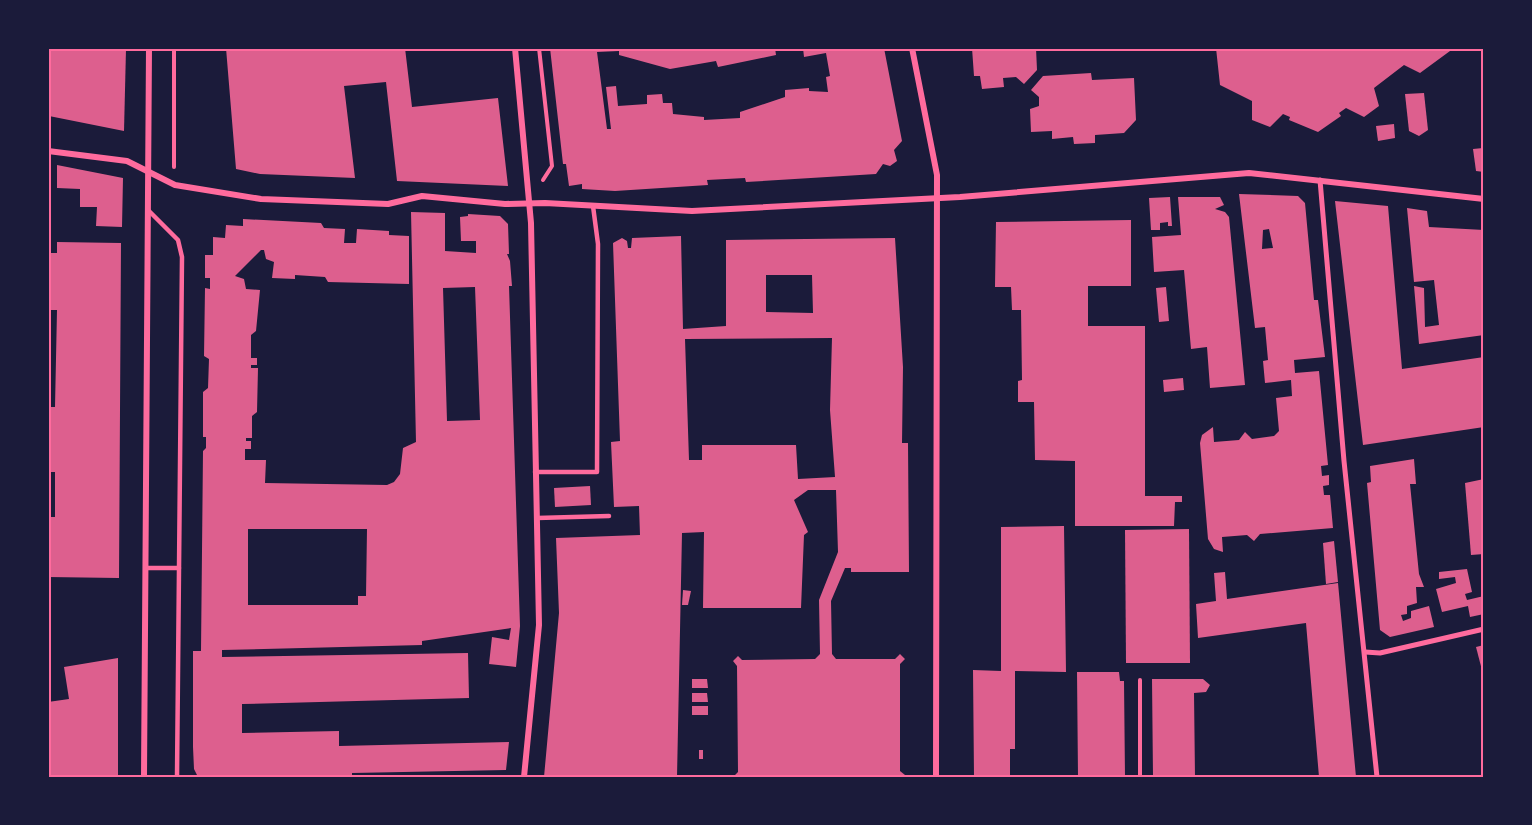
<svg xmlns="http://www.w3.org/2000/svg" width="1532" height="825" font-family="'Golos Text',sans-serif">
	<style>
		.building { fill: #dd5f8e; fill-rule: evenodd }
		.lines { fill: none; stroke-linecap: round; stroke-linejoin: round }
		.path { stroke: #ff6b9d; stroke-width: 4 }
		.service { stroke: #ff6b9d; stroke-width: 4.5 }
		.pedestrian { stroke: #ff6b9d; stroke-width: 5 }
		.minor { stroke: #ff6b9d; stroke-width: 6 }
		.neatline { fill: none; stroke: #ff6b9d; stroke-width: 2 }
	</style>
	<rect width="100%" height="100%" fill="#1b1b3a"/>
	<g class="building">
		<polygon points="50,48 126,49 124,131 49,116"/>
		<polygon points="226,48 405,48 412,107 498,98 508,186 397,181 386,82 344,86 355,178 260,174 236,169"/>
		<polygon points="550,48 775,48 776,55 718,67 716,61 670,69 619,55 619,51 597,52 607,129 611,129 606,87 616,86 618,106 647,104 647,95 662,94 663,103 672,103 673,114 704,117 704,120 740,118 740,112 785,97 785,90 809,88 809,91 828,92 826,77 830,76 826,53 804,57 803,48 884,48 902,141 894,150 897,161 890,166 883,164 876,174 746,182 745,178 707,180 708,185 615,191 582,189 582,184 569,186 566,164 563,164"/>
		<polygon points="972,48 1036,48 1037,70 1024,84 1016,77 1003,78 1004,87 982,89 980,76 974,76"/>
		<polygon points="1216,48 1449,48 1450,51 1420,73 1404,65 1374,88 1379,106 1364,117 1346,108 1339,113 1341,116 1318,132 1289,120 1290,117 1283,114 1270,127 1252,120 1252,101 1220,85"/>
		<polygon points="1091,73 1092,80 1134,78 1136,120 1124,133 1095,135 1095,143 1074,144 1073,137 1052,139 1052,131 1031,132 1030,109 1039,106 1039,97 1031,90 1043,76"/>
		<polygon points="1424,93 1428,130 1419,136 1409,131 1405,94"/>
		<polygon points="1394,124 1395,138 1378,141 1376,126"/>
		<polygon points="1483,148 1484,172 1476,171 1473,149"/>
		<polygon points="57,165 123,178 122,227 96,226 97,207 80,207 80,189 57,188"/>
		<path d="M1239 194 1298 196 1305 203 1314 300H1318L1325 357 1294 360 1295 373 1319 371 1328 465 1321 466 1322 476 1329 475V485L1323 486 1324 495H1330L1333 528 1260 534 1254 541 1247 535 1222 537 1223 552 1214 549 1208 539 1200 443 1202 435 1213 427 1214 442 1239 440 1245 432 1252 439 1274 436 1279 431 1276 398 1292 396 1291 380 1265 383 1263 361 1268 360 1265 327 1255 328ZM1269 229 1273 248 1262 249 1263 230Z"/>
		<polygon points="1170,197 1172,226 1168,226 1168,222 1160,223 1160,230 1151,230 1149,198"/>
		<polygon points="1178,197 1220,197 1224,205 1215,209 1225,212 1229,217 1245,385 1210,388 1207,347 1191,349 1184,270 1154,272 1152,237 1181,235"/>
		<polygon points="1335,201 1388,206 1402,369 1484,357 1484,427 1363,445"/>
		<polygon points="1407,208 1427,211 1429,227 1484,230 1484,335 1419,344 1414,286 1424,288 1425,327 1439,325 1434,280 1414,282"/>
		<path d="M411 212 445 213V251L476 253V241H461L460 217 468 216V214L500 216 508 224 509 254H507L510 261 512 286H509L520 626 516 667 489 664 492 637 509 640 511 628 422 641V645L222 650V657L468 653 469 698 242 704V733L339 731V746L509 742 506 770 352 773V777H198L194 769 193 747V651H201L203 451 206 448V437H203V392L208 388 209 359 204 356 205 288 210 289V278H205V255H213V237L225 238 226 225 243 226V219L321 223 324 228 345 229 344 243H356L357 229 389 231V235L409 236V284L328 282 325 277 295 275V279L272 278 274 262 266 259 264 250H261L235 276 244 279 246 289 260 290 256 331 251 335V358H257V365H251V368H258L257 412 252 416V438H246V441H251V449H245V460H266L265 483 387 485 394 482 400 474 403 448 416 442ZM475 287 480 420 447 421 443 288ZM248 529H367L366 596H358V605H248Z"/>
		<polygon points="1131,220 1131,286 1088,286 1088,326 1145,326 1145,496 1182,496 1182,502 1175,502 1174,526 1075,526 1075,461 1035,460 1034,402 1018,402 1018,381 1022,380 1021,310 1012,310 1011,287 995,287 996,222"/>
		<path d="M681 236 683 329 726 326V240L895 238 903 367 902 443H908L909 572H851V568H845L831 601 832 654 836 659H895L900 654 905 659 900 664V771L905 775 902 777H733L738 772 737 666 733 661 738 656 742 660 815 659 820 654 819 600 838 552 836 490H808L794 500 808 532 804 535 801 608H703L704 532 682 533 677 777H544L559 613 556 538 640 535 639 506 614 507 611 442 620 441 613 243 622 238 627 241 628 248H631L632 238ZM766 275H812L813 313 766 312ZM832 338 830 410 835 477 798 479 796 445H702V460H689L685 339Z"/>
		<polygon points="57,242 121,243 119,578 48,577 48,517 55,517 55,472 48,472 48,407 55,407 57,310 48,310 48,253 57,253"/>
		<polygon points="1166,287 1169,321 1159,322 1156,288"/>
		<polygon points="1183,378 1184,390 1164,392 1163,380"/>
		<polygon points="1414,459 1416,484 1410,484 1419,574 1424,587 1416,587 1417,603 1407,606 1407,614 1401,615 1403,621 1411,618 1411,611 1429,606 1434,627 1390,637 1380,630 1367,483 1371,482 1370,466"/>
		<polygon points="1484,479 1484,554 1471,555 1465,483"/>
		<polygon points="590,486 591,505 555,507 554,488"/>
		<polygon points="1064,526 1066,672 1015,671 1015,749 1010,749 1010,777 974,777 973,670 1001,671 1001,527"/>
		<polygon points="1189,529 1190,663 1126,663 1125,530"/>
		<polygon points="1334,541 1338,582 1326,584 1323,543"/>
		<polygon points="1467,569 1472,592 1465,594 1467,600 1484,596 1484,614 1470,617 1468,606 1442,612 1436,589 1456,583 1455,577 1439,579 1439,572"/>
		<polygon points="1225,572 1227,599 1338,583 1356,777 1319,777 1306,623 1198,638 1196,604 1216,601 1214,573"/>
		<polygon points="683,590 691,591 688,605 682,605"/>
		<polygon points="1484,645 1484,674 1483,674 1476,647"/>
		<polygon points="118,658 118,777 48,777 48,702 69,699 64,667"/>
		<polygon points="1077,672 1119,672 1120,681 1124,681 1125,777 1078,777"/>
		<polygon points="692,679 707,679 708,688 692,688"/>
		<polygon points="1152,679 1203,679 1210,685 1206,692 1194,693 1195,777 1153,777"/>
		<polygon points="692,693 707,693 708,702 692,702"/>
		<rect x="692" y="706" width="16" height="9"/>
		<rect x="699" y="750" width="4" height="9"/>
	</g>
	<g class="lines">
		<g class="path">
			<polyline points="174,48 174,167"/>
			<polyline points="539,48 552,166 543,180"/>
			<polyline points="1140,680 1140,777"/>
		</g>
		<g class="service">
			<polyline points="148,210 178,240 182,257 177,777"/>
			<polyline points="535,472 597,472 598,244 593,206"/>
			<polyline points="537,518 609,516"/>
			<polyline points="146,568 179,568"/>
		</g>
		<g class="pedestrian">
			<polyline points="1320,180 1344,461 1377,777"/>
			<polyline points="1365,652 1380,653 1484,629"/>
		</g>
		<g class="minor">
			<polyline points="515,48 531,223 539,625 524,777"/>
			<polyline points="912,48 937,175 936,777"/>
			<polyline points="48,151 127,161 175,185 261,199 388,204 422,196 505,204 545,203 692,211 960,197 1249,173 1484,199"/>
			<polyline points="144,777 149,48"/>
		</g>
	</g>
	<rect width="1532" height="825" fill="none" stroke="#1b1b3a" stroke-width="99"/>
	<rect x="50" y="50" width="1432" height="726" class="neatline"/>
</svg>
